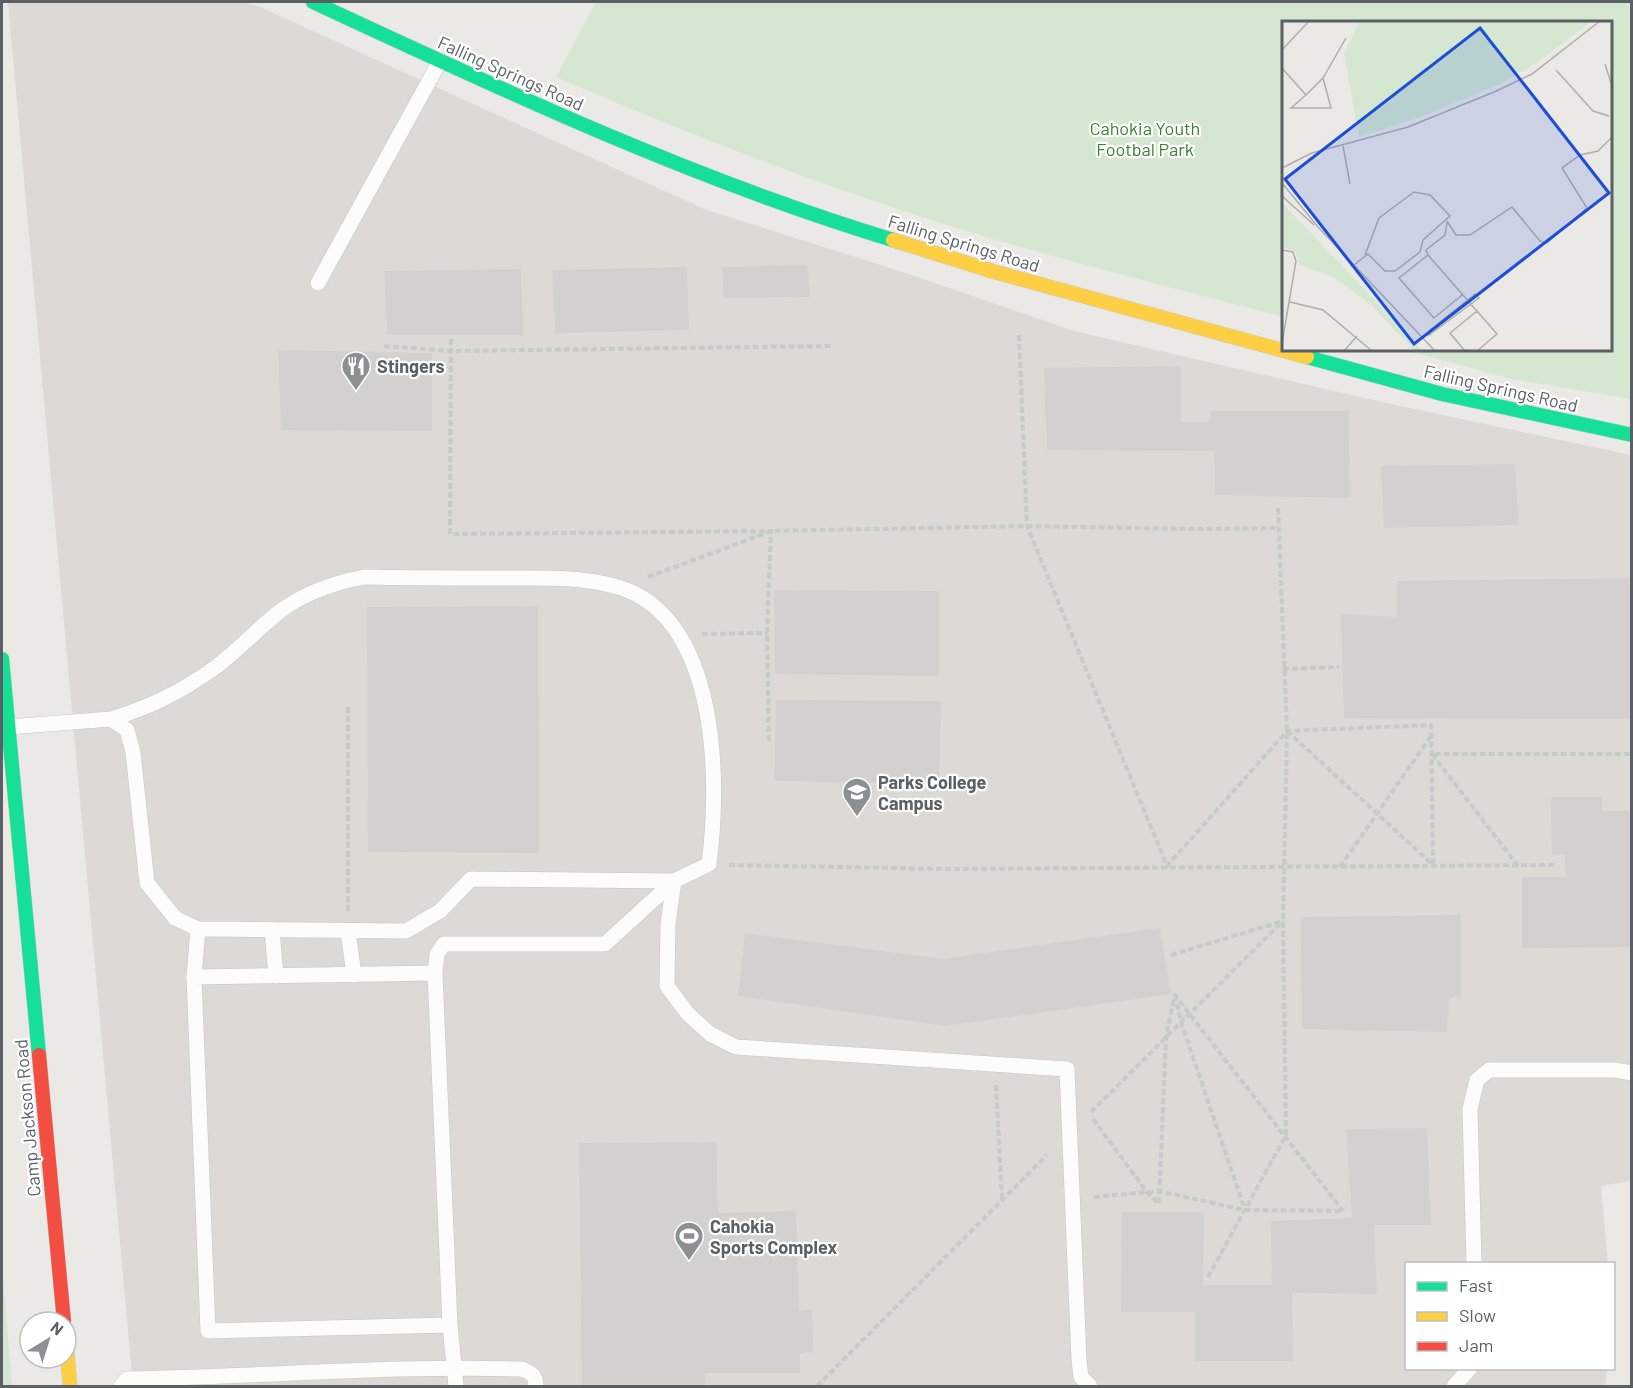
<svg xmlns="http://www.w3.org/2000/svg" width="1633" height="1388" font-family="Barlow,sans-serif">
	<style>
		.education { fill: #ddd9d4 }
		.green { fill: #d5e7d0 }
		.building { fill: #d3d1cf }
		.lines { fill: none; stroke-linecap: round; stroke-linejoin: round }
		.lane-casing { stroke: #c6c6c6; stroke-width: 16 }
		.fast-casing { stroke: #c7c8c7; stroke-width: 15 }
		.slow-casing { stroke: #c7c8c7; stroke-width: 15 }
		.jam-casing { stroke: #c7c8c7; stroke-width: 15 }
		.path { stroke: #c5ccc8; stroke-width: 4; stroke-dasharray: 6 3; stroke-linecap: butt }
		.lane { stroke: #fcfcfb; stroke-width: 15 }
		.fast { stroke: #16e098; stroke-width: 14 }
		.slow { stroke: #ffcf43; stroke-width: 14 }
		.jam { stroke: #f24e42; stroke-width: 14 }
		.labels { text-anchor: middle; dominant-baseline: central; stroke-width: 4.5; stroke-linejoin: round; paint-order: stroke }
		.street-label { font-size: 18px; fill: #5b6064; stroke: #fff }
		.park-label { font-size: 18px; fill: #398432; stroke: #fff }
		.poi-label { font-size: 18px; font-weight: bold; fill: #5b6064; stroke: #fff; text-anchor: start }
		.inset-road { fill: none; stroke: #adaead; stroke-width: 1.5 }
		.view { fill: #1d4ed8; fill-opacity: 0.15; stroke: #1d4ed8; stroke-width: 3 }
		.inset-edge { fill: none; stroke: #5b6064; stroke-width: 3 }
	</style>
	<rect width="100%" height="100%" fill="#ebe9e5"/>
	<polygon class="education" points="8,2 243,2 258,6 704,209 909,274 1074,331 1382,402 1631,455 1631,1181 1601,1186 1608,1263 1406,1264 1406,1368 1607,1369 1605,1386 133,1386"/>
	<g class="green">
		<path d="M596 2H1631V399L1512 379 1404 350H1610V22H1284L1283 317C1181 289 1078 265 977 234 833 191 693 136 556 77Z"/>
		<polygon points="2,1265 12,1386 2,1386"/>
	</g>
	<g class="building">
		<polygon points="807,265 810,297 723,298 722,267"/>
		<polygon points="687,267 689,330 555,333 552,270"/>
		<polygon points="521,269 523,335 387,335 384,271"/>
		<polygon points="278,350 432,353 432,431 281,430"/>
		<polygon points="1181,366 1181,422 1209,422 1211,411 1349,411 1350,498 1215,495 1214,451 1047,450 1044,368"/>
		<polygon points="1515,464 1519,525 1384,528 1381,466"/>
		<polygon points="1632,578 1632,719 1344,718 1341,614 1397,617 1397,581"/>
		<polygon points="774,590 939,591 939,676 775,674"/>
		<polygon points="538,606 539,853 368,852 367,607"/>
		<polygon points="776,700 941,701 939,784 774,781"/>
		<polygon points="1551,797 1602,797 1602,811 1632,811 1632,947 1522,948 1522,877 1566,877 1565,855 1552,854"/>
		<polygon points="1461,915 1461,996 1449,998 1447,1032 1302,1029 1301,917"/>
		<polygon points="1160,928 1171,994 945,1026 738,996 745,933 943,959"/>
		<polygon points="1427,1128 1431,1225 1374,1225 1377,1294 1292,1293 1293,1361 1195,1361 1195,1312 1121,1312 1122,1212 1204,1212 1203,1285 1272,1285 1271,1221 1352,1218 1346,1129"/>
		<polygon points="717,1142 718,1213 796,1211 799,1311 812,1309 814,1352 800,1353 800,1373 705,1373 705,1386 582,1386 579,1143"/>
	</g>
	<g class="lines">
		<g class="lane-casing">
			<g id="lane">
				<polyline points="318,283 440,61"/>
				<path d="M8 727 111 719 127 730 133 752 147 883 175 918 198 929 406 931 440 911 471 879 674 881 709 864C720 781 719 617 618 587 579 576 540 578 500 578 455 578 409 578 364 577 333 583 304 593 279 612 256 630 237 652 213 669 179 693 150 707 111 719"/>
				<polyline points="674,881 668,924 667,986 688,1014 710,1034 736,1047 1067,1069 1079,1360 1081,1377 1090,1386"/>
				<polyline points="272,930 276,976"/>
				<polyline points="348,931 354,975"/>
				<polyline points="435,973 437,954 444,944 605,944 674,881"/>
				<polyline points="194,977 198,929"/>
				<polyline points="1474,1264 1470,1109 1477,1080 1489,1070 1615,1070 1632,1073"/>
				<polyline points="450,1325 208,1331 194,977 435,973 450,1325 456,1386"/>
				<path d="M121 1386 127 1379C259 1377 391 1365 522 1369 532 1373 536 1376 536 1386"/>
				<polyline points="1454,1386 1470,1368"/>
			</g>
		</g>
		<g class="fast-casing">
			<g id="fast">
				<path d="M313 2C502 90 692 179 893 240"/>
				<polyline points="1307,357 1442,394 1632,435"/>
				<polyline points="2,659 39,1055"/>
			</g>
		</g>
		<g class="slow-casing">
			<g id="slow">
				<polyline points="893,240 995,272 1307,357"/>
				<polyline points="66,1341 70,1386"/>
			</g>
		</g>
		<g class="jam-casing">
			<polyline id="jam" points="39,1055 64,1322"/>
		</g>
		<g class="path">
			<polyline points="1019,335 1027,526 1167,866 1287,731 1431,725 1433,865"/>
			<polyline points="451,339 450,534 771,531 767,633 769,743"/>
			<polyline points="384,346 451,351 834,346"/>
			<polyline points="648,577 771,531 1027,526 1193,529 1278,528"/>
			<polyline points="702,634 767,633"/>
			<polyline points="1283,669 1339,667"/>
			<polyline points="348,707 348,911"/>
			<polyline points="1287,731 1433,865"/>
			<polyline points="729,865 949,869 1557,865"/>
			<polyline points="1518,866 1432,754 1632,754"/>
			<polyline points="1340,867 1431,736"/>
			<polyline points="1171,955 1283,921"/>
			<polyline points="1174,994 1343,1211"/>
			<polyline points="1175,995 1181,1022 1245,1210"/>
			<polyline points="996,1085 1002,1200"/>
			<polyline points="1091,1112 1283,921"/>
			<polyline points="1093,1119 1147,1192 1158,1203"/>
			<polyline points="1094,1197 1158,1191 1245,1210 1342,1211"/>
			<polyline points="1159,1203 1166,1037 1174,998"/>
			<polyline points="1208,1277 1286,1135 1283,921 1287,731 1278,508"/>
			<polyline points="817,1386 1047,1155"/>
		</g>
		<use href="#lane" class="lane"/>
		<use href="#fast" class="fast"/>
		<use href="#slow" class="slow"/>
		<use href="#jam" class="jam"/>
	</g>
	<defs>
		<g id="restaurant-pin" transform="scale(1.5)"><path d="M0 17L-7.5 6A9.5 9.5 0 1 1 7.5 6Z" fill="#8d9091" stroke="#fff"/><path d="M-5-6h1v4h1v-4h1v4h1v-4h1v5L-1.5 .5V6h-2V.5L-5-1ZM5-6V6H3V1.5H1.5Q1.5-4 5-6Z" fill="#fff"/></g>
		<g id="university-pin" transform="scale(1.5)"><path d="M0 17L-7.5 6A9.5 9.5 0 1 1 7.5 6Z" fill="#8d9091" stroke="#fff"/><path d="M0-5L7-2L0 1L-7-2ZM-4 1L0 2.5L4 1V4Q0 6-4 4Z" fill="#fff"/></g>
		<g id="stadium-pin" transform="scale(1.5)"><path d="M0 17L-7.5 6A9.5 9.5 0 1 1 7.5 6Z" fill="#8d9091" stroke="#fff"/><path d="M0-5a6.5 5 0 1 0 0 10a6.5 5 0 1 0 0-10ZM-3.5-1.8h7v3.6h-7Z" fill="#fff"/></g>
	</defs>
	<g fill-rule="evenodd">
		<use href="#restaurant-pin" x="356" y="366"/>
		<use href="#university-pin" x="857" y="792"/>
		<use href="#stadium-pin" x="689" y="1236"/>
	</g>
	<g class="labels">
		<g class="street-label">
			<text transform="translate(511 73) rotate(24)">Falling Springs Road</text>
			<text transform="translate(964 243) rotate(17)">Falling Springs Road</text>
			<text transform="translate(1501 388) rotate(13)">Falling Springs Road</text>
			<text transform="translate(27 1118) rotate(-95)">Camp Jackson Road</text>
		</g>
		<g class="park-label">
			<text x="1145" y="128">Cahokia Youth<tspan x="1145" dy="21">Footbal Park</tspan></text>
		</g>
		<g class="poi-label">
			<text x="377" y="366">Stingers</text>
			<text x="878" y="782">Parks College<tspan x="878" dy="21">Campus</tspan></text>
			<text x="710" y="1226">Cahokia<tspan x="710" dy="21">Sports Complex</tspan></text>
		</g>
	</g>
	<g transform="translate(1282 21)">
		<rect width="330" height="330" fill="#ebe9e5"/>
		<path d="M78 0H310L253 43 218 63 141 95 77 116 62 32ZM0 182 46 230 141 330H133L88 283 53 257 17 243 14 231 0 226Z" fill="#d5e7d0"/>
		<path class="inset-road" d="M0 29 27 0M323 43 330 65M0 47 24 74M274 49 311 90 327 95M41 57 49 87H9L24 74ZM41 57 64 17M330 85V110M61 125 68 163M0 147 30 132 126 106 212 71 250 53 318 0M0 162 36 206 153 330M0 175 32 204M165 200 174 214H188L230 186 258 220 265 222 305 187 280 147 298 134 316 130 330 116M0 229 11 231 14 240 0 322M146 234 144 229 163 214 165 201M72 244 86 233 103 250H113L138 231 141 219 168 195 148 174 132 171 97 197 83 234M193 273 197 277 147 314V310ZM180 274 152 297 117 257 146 234 215 313 195 330M8 281 41 289 90 330M62 330 75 315M183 330 168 312 195 290"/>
		<path class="view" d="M198 7 327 172 132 323 3 158Z"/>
		<rect width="330" height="330" class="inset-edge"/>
	</g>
	<rect width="1633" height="1388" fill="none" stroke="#5b6064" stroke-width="6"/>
	<rect x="1405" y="1262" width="210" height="108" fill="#ffffff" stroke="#bdbfc1" stroke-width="1.5"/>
	<rect x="1417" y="1282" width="30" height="9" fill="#16e098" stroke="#bdbfc1" stroke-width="1.5"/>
	<text x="1459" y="1292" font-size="18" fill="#5b6064">Fast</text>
	<rect x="1417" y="1312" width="30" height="9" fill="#ffcf43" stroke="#bdbfc1" stroke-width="1.5"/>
	<text x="1459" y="1322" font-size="18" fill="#5b6064">Slow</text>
	<rect x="1417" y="1342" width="30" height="9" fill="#f24e42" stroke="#bdbfc1" stroke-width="1.5"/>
	<text x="1459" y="1352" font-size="18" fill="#5b6064">Jam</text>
	<g transform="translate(48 1340) rotate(38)"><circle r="28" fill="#ffffff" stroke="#bdbfc1" stroke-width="1.5"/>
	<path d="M0-4.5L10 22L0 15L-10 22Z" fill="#8d9091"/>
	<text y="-9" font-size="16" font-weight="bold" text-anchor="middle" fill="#5b6064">N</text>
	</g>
</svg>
